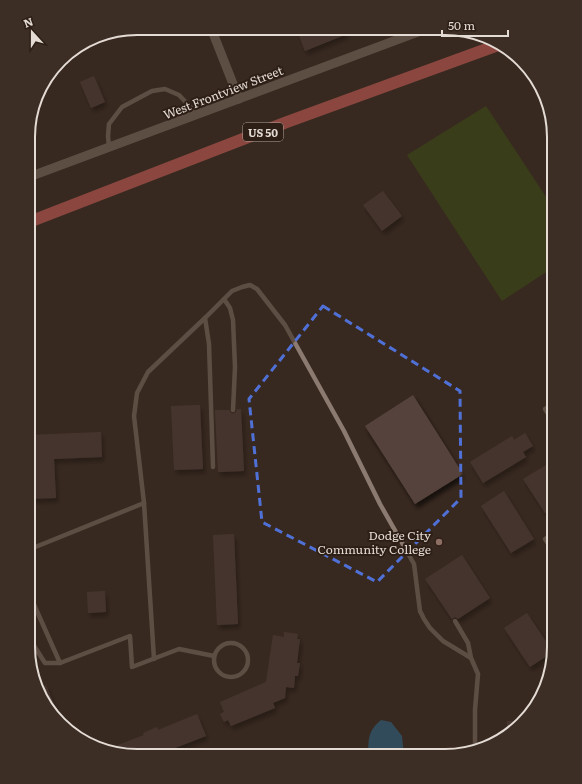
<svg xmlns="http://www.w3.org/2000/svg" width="582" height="784" font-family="Literata,serif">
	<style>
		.green { fill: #3b5412 }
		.water { fill: #2b73a0 }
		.building { fill: #55433d; filter: url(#shadow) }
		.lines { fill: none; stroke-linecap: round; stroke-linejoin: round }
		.lane { stroke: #8b7a6f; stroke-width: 4.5 }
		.street { stroke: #8b7a6f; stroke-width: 9 }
		.highway { stroke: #ef6c65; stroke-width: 12 }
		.marked { fill: none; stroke: #4f71d7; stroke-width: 3; stroke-dasharray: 8 5; stroke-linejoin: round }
		.education-dot { fill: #8d6e63; stroke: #2d1f16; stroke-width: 1.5 }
		.labels { text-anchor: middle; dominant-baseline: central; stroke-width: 4; stroke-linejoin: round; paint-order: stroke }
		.shield { fill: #2d1f16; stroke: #ada39c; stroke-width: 1 }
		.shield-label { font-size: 11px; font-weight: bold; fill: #e4dbd5 }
		.street-label { font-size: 12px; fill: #e4dbd5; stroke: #2d1f16 }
		.poi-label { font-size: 12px; fill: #e4dbd5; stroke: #2d1f16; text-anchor: end }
		.rim { fill: none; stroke: #e4dbd5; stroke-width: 2 }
	</style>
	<defs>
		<filter id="shadow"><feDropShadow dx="2.5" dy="4.5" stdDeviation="2" flood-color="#0009"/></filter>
	</defs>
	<rect width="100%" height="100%" fill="#382920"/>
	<polygon class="green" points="486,106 554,209 554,267 502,301 407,155"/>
	<path class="water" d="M381 720 391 722 402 736 404 756H368C369 739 367 732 381 720Z"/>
	<g class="building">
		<polygon points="296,28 345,29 347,34 305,51"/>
		<polygon points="94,76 105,102 91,108 80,82"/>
		<polygon points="383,191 402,216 382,231 363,205"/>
		<polygon points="413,395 463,474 415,504 365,426"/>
		<polygon points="200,405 203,469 174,470 171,406"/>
		<polygon points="237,409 241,409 244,471 218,472 215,410 229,410 231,413 233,414 236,412"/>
		<polygon points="101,432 102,457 54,459 56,498 28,499 28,435"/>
		<polygon points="525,433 533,446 523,452 526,457 483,483 470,462 512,436 514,440"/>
		<polygon points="548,464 554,474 554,507 545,513 523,479"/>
		<polygon points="504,491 534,539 511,553 481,506"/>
		<polygon points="234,534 238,624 217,625 213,535"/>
		<polygon points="462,555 490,598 458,619 455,617 452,619 425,579"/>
		<polygon points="105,591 106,612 88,613 87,592"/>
		<polygon points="527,613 553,652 530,667 504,628"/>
		<polygon points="284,632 298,634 297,639 300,639 297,663 300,663 298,676 295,676 294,688 286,687 285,698 273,703 275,708 231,726 228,720 224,722 220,714 224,712 220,702 266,682 273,635 284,637"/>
		<polygon points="46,685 59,716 58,716 39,695 38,688"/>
		<polygon points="197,714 206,736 157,755 123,755 108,749 144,735 143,733 157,727 158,730"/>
		<polygon points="507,721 520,721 507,732"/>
	</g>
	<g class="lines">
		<g class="lane">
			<polyline points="109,147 108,136 109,124 122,107 152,91 165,89 179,95 197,114"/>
			<polyline points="224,299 230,308 233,320 235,367 233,410"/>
			<polyline points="554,423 545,409 554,404"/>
			<polyline points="213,467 209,344 205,318 232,291 242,287 250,285 257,289 285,325 344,431 380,504 414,564 420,611 424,619 430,628 443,641 471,658 478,674 475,710 475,749"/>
			<polyline points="28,550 144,503"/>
			<polyline points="554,552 545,539 554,534"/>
			<polyline points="28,591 60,663 130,636 132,667 179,649 214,656"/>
			<polyline points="455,621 468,643 471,658"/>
			<polyline points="28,636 45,663 60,663"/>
			<circle cx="231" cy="660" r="17"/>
			<polyline points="154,659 144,503 134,416 137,393 148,372 205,318"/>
		</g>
		<g class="street">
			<polyline points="211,28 239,99"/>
			<polyline points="29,177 426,29"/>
		</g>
		<polyline class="highway" points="29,222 287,122 498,45"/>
	</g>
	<path d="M0 0H582V784H0ZM323 306 460 391 461 498 377 582 262 522 249 399Z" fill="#382920" fill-opacity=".55" fill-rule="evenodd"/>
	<path class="marked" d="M323 306 460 391 461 498 377 582 262 522 249 399Z"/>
	<circle class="education-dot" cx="439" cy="542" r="4"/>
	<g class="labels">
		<rect class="shield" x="243" y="123" width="40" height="18" rx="3"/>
		<g class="shield-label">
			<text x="263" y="132">US 50</text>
		</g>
		<g class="street-label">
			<text transform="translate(223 92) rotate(-21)">West Frontview Street</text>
		</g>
		<g class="poi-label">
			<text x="431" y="535">Dodge City<tspan x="431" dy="14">Community College</tspan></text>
		</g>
	</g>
	<path d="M0 0H582V784H0ZM137 35H445A102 102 0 0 1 547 137V647A102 102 0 0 1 445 749H137A102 102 0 0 1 35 647V137A102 102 0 0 1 137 35Z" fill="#3c2e25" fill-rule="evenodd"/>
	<path class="rim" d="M137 35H445A102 102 0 0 1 547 137V647A102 102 0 0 1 445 749H137A102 102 0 0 1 35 647V137A102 102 0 0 1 137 35Z"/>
	<g transform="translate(32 32) rotate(339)" stroke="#2d1f16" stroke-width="3" paint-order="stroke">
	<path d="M0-3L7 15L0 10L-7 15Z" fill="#e4dbd5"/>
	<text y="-6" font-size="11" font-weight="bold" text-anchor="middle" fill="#e4dbd5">N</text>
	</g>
	<path d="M442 30v6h66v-6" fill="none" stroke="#e4dbd5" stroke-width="2"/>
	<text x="448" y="30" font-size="12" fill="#e4dbd5" stroke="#2d1f16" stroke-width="3" paint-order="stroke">50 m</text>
</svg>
